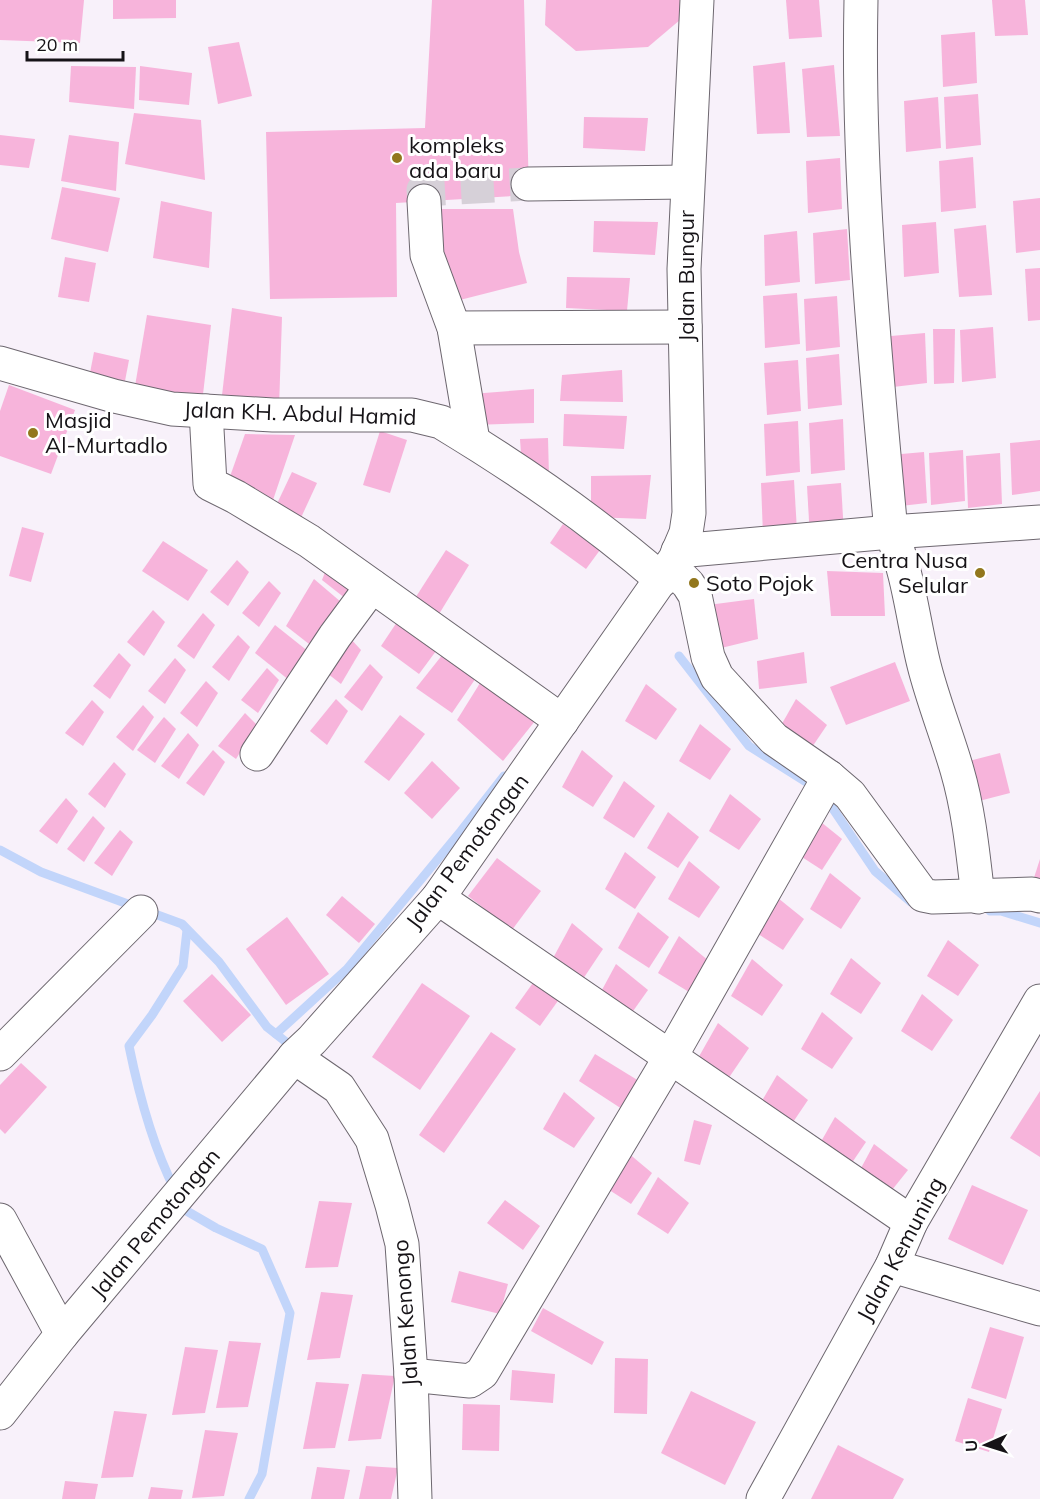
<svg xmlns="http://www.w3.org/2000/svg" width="1040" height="1499" font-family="Mulish,sans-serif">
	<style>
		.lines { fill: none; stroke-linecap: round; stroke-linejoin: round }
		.stream { stroke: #c2d5fa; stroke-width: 9 }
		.building { fill: #f7b4db }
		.minor-tunnel { stroke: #d6d0d8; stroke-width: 33; stroke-dasharray: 33 16; stroke-linecap: butt }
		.minor-casing { stroke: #6d676f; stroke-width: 35 }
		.minor { stroke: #fff; stroke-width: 33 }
		.poi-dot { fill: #92771d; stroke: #fff; stroke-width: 2 }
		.labels { text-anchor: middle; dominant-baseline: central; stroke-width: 6; stroke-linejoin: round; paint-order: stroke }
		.poi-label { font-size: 22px; fill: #161317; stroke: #fff; text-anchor: start }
		.street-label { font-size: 22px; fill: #161317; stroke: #fff }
	</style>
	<rect width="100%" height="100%" fill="#f8f1fa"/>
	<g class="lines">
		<g class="stream">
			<polyline points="679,656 749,746 814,787"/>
			<polyline points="825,797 875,871 911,902"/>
			<polyline points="0,850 41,872 182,924 219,962 267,1027 295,1049"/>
			<polyline points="990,911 1001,911 1040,923"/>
			<polyline points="276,1034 347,969 461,831 504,776"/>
			<path d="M175 1190C152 1145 139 1095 129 1046L152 1015 183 966 187 930"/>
			<polyline points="181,1202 185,1210 216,1228 262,1249 290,1313 262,1474 249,1499"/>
		</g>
	</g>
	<g class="building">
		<polygon points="0,0 84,0 80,43 0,40"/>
		<polygon points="113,0 176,0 176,18 113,19"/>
		<polygon points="432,0 524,0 529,195 396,203 397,297 270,299 266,132 425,128"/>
		<polygon points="546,0 688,0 687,14 648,47 576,51 545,25"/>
		<polygon points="786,0 819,0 822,37 789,39"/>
		<polygon points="992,0 1025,0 1028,35 995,36"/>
		<polygon points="975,32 977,83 943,87 941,35"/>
		<polygon points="239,42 252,96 218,104 208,47"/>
		<polygon points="785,62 790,133 757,134 753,66"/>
		<polygon points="834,65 840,136 807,137 802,69"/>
		<polygon points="71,66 136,67 134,109 69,102"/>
		<polygon points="140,66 192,73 189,105 139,100"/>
		<polygon points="978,94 981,145 946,149 944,97"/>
		<polygon points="938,97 941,148 906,152 904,101"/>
		<polygon points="134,113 201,120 205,180 125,164"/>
		<polygon points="584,117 648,118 645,151 583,148"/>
		<polygon points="0,135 35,139 29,168 0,165"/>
		<polygon points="69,135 119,142 116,191 61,181"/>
		<polygon points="973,157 976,208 941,212 939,161"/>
		<polygon points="840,158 842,209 808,213 806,161"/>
		<polygon points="62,187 120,198 108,252 51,239"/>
		<polygon points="1040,198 1040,250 1016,253 1013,201"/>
		<polygon points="161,201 212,212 209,268 153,258"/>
		<polygon points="427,209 513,209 519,252 527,283 452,302"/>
		<polygon points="594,221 658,222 655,255 593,252"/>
		<polygon points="936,222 939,273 904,277 902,225"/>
		<polygon points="986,225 992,295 959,297 954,229"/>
		<polygon points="847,229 850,280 815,284 813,233"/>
		<polygon points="797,231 800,282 765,286 764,235"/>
		<polygon points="65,257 96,263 89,302 58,297"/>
		<polygon points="1040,268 1040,320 1028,321 1025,269"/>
		<polygon points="567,277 630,278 627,311 566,308"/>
		<polygon points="797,293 800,344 765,348 763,296"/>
		<polygon points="837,296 840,347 806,351 804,299"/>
		<polygon points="232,308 282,317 279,408 221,404"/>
		<polygon points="147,315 211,325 202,403 134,392"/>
		<polygon points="993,327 996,378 962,382 960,330"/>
		<polygon points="933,329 955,329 954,383 934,384"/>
		<polygon points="925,333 927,383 893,387 891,336"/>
		<polygon points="94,352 129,360 125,381 90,373"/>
		<polygon points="839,354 842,405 808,409 806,358"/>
		<polygon points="798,360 801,411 767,415 764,363"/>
		<polygon points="622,370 623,402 560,401 562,375"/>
		<polygon points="9,385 75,410 51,474 0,456 0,411"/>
		<polygon points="534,389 534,423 473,425 471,394"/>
		<polygon points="564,414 627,416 624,449 563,446"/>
		<polygon points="843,419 845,470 811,474 809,423"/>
		<polygon points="798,421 800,472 766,476 764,424"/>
		<polygon points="380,431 407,440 390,493 363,485"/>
		<polygon points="245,434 295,435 273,500 227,485"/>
		<polygon points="548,438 549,476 522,468 520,439"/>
		<polygon points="1040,440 1040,491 1012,495 1010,443"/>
		<polygon points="963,450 965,501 931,505 929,453"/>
		<polygon points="924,452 927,503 892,507 890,455"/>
		<polygon points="1000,453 1002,504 968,508 966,456"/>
		<polygon points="292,472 317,483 299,522 274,510"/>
		<polygon points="651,475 646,519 591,517 591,476"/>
		<polygon points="794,480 797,531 763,535 761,483"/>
		<polygon points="841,483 844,534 810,538 807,486"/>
		<polygon points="563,524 600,550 586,569 550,543"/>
		<polygon points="22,527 44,533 31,582 9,576"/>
		<polygon points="163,541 208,570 188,601 142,571"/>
		<polygon points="446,550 469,565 436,619 412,603"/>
		<polygon points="237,560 249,572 228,606 210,592"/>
		<polygon points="329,562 364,586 350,602 322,580"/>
		<polygon points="827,571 883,573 885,616 831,616"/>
		<polygon points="314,579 348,608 318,651 286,626"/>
		<polygon points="269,581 281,593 259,627 242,613"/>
		<polygon points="754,599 758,639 713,650 708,605"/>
		<polygon points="153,610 165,622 144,656 127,642"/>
		<polygon points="203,613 215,625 194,659 177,646"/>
		<polygon points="401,616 439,647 419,674 381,646"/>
		<polygon points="275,625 314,656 294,684 255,653"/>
		<polygon points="238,635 250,647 229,681 212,667"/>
		<polygon points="349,637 361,650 341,684 323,670"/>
		<polygon points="447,649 480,672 452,713 416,688"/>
		<polygon points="804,652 807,683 759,689 757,661"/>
		<polygon points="119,653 131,665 110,699 93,686"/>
		<polygon points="175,658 186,670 165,704 148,691"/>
		<polygon points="895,662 910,701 846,725 830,687"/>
		<polygon points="370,664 383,677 362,711 344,697"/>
		<polygon points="267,668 279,680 258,713 241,700"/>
		<polygon points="485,675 539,716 503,761 457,720"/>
		<polygon points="206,681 218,693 197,727 180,713"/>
		<polygon points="646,684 677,709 656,740 625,721"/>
		<polygon points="336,699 348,711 327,745 310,731"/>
		<polygon points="796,699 827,725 806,756 775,736"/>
		<polygon points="92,700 104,712 83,746 65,733"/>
		<polygon points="143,705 154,717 133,751 116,737"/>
		<polygon points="245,713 257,725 236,759 218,746"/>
		<polygon points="400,715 425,734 389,781 364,762"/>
		<polygon points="164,717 176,729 155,763 137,750"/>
		<polygon points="700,724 731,749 710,780 679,761"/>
		<polygon points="188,733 199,745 179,779 161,766"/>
		<polygon points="213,750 225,762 204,796 186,783"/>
		<polygon points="582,750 613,776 593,807 562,787"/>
		<polygon points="1000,753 1010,793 979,801 969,761"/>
		<polygon points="432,761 460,788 432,819 404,793"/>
		<polygon points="114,762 126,774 105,808 88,794"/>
		<polygon points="624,781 655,806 634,838 603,818"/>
		<polygon points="730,794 761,819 739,850 709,831"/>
		<polygon points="66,798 78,811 57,844 39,831"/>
		<polygon points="668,812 699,837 678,868 647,848"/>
		<polygon points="811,814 842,839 822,870 791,850"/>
		<polygon points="93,816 105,828 84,862 67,849"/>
		<polygon points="120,830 133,842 112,876 94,863"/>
		<polygon points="625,852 656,877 635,909 605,889"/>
		<polygon points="497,858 541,891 512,930 468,896"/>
		<polygon points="1040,859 1040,886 1032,884"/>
		<polygon points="689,861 720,887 699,918 668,899"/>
		<polygon points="830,873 861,898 841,929 810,909"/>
		<polygon points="773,894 804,919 783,950 752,930"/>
		<polygon points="342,896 375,924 359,943 326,915"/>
		<polygon points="638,912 669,937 649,968 618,948"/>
		<polygon points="287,917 329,974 286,1005 246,949"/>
		<polygon points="572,923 603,949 583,979 552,960"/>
		<polygon points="679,936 710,962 689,992 658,973"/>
		<polygon points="948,940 979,965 958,996 927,976"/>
		<polygon points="851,958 881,983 861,1014 830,994"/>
		<polygon points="752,959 783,985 762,1016 731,996"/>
		<polygon points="616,964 648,990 626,1021 596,1001"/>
		<polygon points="212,974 251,1015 222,1042 183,1001"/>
		<polygon points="535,980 560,998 540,1026 515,1008"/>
		<polygon points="422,983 470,1016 420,1090 372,1057"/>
		<polygon points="922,994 953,1020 932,1051 901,1031"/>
		<polygon points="822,1012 853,1038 832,1069 801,1049"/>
		<polygon points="718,1023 749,1048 728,1079 697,1060"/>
		<polygon points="491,1032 516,1049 444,1153 419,1135"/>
		<polygon points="595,1054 639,1081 622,1109 579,1081"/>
		<polygon points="21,1063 47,1087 5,1134 0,1129 0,1085"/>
		<polygon points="777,1075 808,1100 787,1131 756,1111"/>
		<polygon points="1040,1091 1040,1157 1010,1138"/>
		<polygon points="564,1092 595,1118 574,1148 543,1129"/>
		<polygon points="835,1117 866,1142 845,1173 814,1154"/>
		<polygon points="694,1120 712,1125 700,1165 684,1161"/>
		<polygon points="874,1144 908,1170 884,1200 854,1181"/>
		<polygon points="621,1147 652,1173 631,1204 600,1184"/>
		<polygon points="658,1177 689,1203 668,1234 637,1214"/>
		<polygon points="972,1185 1028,1210 1003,1265 948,1239"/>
		<polygon points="505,1200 540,1226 523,1250 487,1223"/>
		<polygon points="319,1201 352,1203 338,1267 305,1268"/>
		<polygon points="459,1271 508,1284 500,1314 451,1302"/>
		<polygon points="321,1292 353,1295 340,1358 307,1360"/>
		<polygon points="543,1308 604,1342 592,1365 531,1331"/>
		<polygon points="990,1327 1024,1337 1006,1399 971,1388"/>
		<polygon points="229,1341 261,1343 248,1407 216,1408"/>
		<polygon points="185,1347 218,1350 205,1413 172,1415"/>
		<polygon points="615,1358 648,1359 647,1414 614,1413"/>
		<polygon points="512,1370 555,1374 553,1403 510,1400"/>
		<polygon points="362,1374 395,1376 381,1439 348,1441"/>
		<polygon points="316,1382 349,1384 335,1448 303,1449"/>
		<polygon points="691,1391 756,1422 725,1485 661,1453"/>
		<polygon points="968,1398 1002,1409 989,1452 955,1441"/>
		<polygon points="463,1404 500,1405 499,1451 462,1450"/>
		<polygon points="114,1411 147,1414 133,1477 101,1478"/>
		<polygon points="205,1430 238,1433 224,1496 192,1498"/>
		<polygon points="838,1445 904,1479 893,1499 811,1499"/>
		<polygon points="366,1466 398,1468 391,1499 359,1499"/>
		<polygon points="317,1467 350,1470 344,1499 311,1499"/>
		<polygon points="65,1481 98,1484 95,1499 62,1499"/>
		<polygon points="151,1487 183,1490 181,1499 148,1499"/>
	</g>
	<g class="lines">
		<polyline class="minor-tunnel" points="424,201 423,190 528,184"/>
		<g class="minor-casing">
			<g id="minor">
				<path d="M861 0C857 178 875 355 891 532 909 575 913 621 924 665 933 701 947 735 957 770 969 811 973 854 978 897"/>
				<polyline points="528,184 687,182"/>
				<polyline points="424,201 427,255 454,328 473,441"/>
				<polyline points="454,328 685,327"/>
				<path d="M0 363 114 396 172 409 273 415H412L441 422C519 469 593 520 662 580"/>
				<polyline points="206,411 210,484 236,497 309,541 562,721"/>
				<polyline points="678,551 891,532 1040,522"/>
				<polyline points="671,567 688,584 695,595 708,657 717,677 774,739 829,777 850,795 923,895 933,897 1032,894 1040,896"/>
				<polyline points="257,754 335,636 372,586"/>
				<polyline points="438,898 911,1222"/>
				<polyline points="0,1054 141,912"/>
				<polyline points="294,1057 339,1088 372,1139 392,1205 402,1244 411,1375 415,1499"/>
				<polyline points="0,1220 62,1334"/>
				<polyline points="892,1266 1040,1309"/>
				<polyline points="411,1375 470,1381 482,1373 671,1056 829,777"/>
				<polyline points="0,1413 62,1334 296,1055 312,1040 438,898 675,559 686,533 689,513 684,269 697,0"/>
				<polyline points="763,1499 892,1266 911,1222 1040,1001"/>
			</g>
		</g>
		<use href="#minor" class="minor"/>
	</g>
	<g class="poi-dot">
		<circle cx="397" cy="158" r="6"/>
		<circle cx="33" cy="433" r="6"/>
		<circle cx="980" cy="573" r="6"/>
		<circle cx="694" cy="583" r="6"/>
	</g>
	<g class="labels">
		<g class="poi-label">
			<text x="409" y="145">kompleks<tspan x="409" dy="25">ada baru</tspan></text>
			<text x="45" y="420">Masjid<tspan x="45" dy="25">Al-Murtadlo</tspan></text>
			<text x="968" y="560" text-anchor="end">Centra Nusa<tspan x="968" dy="25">Selular</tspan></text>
			<text x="706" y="583">Soto Pojok</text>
		</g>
		<g class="street-label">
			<text transform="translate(686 276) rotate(-90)">Jalan Bungur</text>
			<text transform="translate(300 413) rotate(2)">Jalan KH. Abdul Hamid</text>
			<text transform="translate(467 851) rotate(-53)">Jalan Pemotongan</text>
			<text transform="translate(155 1223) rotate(-50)">Jalan Pemotongan</text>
			<text transform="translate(900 1249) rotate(-62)">Jalan Kemuning</text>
			<text transform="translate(405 1313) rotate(-94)">Jalan Kenongo</text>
		</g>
	</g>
	<g transform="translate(986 1445) rotate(267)" stroke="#ffffff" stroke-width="4.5" paint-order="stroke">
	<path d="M0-4.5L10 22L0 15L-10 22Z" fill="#161317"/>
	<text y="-9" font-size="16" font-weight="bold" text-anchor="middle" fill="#161317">U</text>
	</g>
	<path d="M27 51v9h96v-9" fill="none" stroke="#161317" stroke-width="3"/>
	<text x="36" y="51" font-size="18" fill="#161317" stroke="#ffffff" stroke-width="4.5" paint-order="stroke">20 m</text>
</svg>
